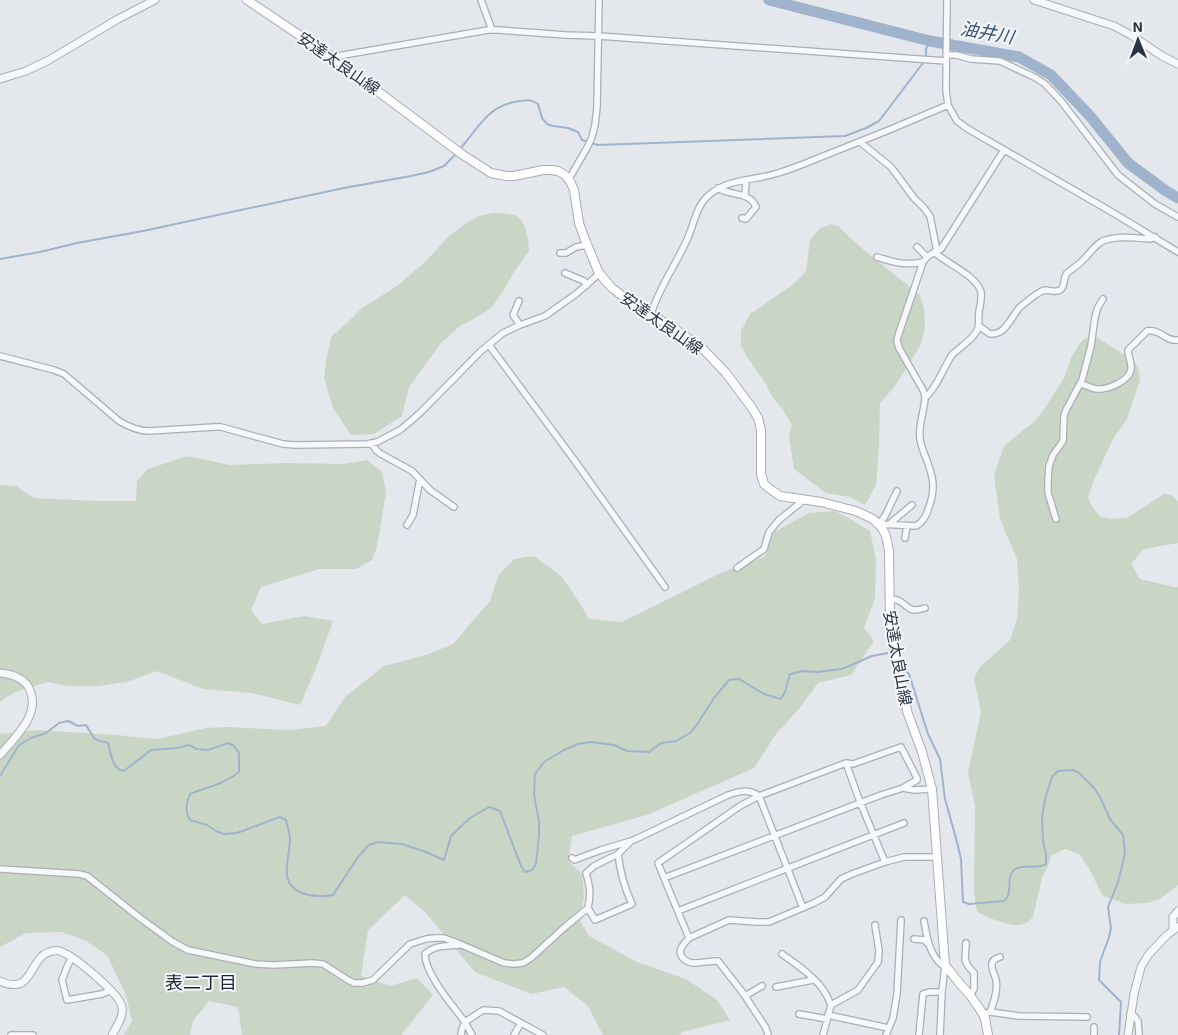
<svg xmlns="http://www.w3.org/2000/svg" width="1178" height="1035" viewBox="0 0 1178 1035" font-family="'Exo 2','Noto Sans JP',sans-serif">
  <rect width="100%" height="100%" fill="#e4e7ec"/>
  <!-- green -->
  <path fill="#c9d6c5" d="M493,213C500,214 512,212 518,217C527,224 528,240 529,251L514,272L504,290L491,308L472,320L461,325L442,342L409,387L402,416L374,434L351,435L333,408L324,378L326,362L331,337L347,323L362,308L397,286L425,262L449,236L465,224L479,216Z
    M831,224L838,226L859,246L920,295L924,309L925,329L920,346L895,386L880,403L879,447L876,485L865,505L850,497L826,493L794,469L789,437L792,425L783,410L771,395L766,384L747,357L741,346V331L750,314L791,286L801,277L806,271L810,240L819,229Z
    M1093,335L1134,361L1138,368L1140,380L1127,419L1113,439L1094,480L1088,497L1093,508L1101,517L1112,519L1127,518L1164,494L1172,495L1178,502V543L1144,549L1131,564L1140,579L1174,587H1178V885L1160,899L1148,903L1125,904L1102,895L1089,868L1079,854L1065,849L1051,856L1048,866L1042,878L1033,917C1029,921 1025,925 1019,925C1008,926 987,917 977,912L974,893L975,806L968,772L981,712L974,678L980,667L1010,640L1017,619L1019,591L1017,559L1000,519L994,475L1004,446L1035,421L1045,408L1064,378L1071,358L1080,343L1084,339Z
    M187,456L230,465L285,463L343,464L367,460L382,472L386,492L377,547L372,560L356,569H319L261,587L251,610L262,624L304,616L333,621L316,668L300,705L252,693L203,689L157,671L127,682L98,686H68L48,682L15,692L0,702V485L16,486L34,498L97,501H136L137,481L148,469Z
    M835,511L852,520L870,531L876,559L875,598L864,628L874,641L851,675L818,683L799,709L776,734L754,768L647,815L572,836L568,861L582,874L584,897L580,921L589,936L637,962L686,979L717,1000L730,1020L682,1032L679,1035H603L588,1006L564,987L531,994L475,972L426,913L405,895L368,930L361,976L390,986L417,978L433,995L401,1035H242L238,1007L209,1001L193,1021L190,1035H124L132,1021L126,995L107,955L86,941L62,932L26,933L0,947V734L37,730L116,735L157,739L206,728L227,727L289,730L326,726L345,697L384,666L426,655L453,644L490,601L498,576L514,559L534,556L562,577L581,605L589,619L622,622L723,572L764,557L774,532L809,513Z"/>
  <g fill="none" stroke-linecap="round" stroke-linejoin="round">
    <!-- stream -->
    <path stroke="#9fb4cc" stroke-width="2" d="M460,149C479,127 488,105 520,101C529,100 530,99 538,104L542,118L547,124L553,126L568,128L578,132L582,140L598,145L845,136L866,128L879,121L926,59V49L930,41
      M0,259L40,252L77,243L143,231L344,188L411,176L429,172L444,166L457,153
      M902,667L909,674L928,734L940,759L945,799L957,842L961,859L963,902L969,904L1004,901C1014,893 1005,878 1014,870C1023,863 1037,870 1046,864V854L1043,841L1042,818L1045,799L1052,777L1058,771L1073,770L1079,773L1095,789L1101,799L1110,819L1123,835L1125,854L1118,882L1108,907L1111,928L1109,937L1100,962L1099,980L1121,1002L1119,1035
      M0,776L19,745L31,738L46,733L59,723L68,721L78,726L86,725L94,738L97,740L108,743C111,753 112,770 124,771L151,750L177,748L189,745L197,749L208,750L228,743L234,746L239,753V772C225,784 207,787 190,794C186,802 185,813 190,820L207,825L216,831L224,834L237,833L280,817L286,820C287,826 290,833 290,839C290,858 277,884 302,893C313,897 322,897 333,895L358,857L369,845L378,842L402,844L426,852L444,860L451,836L470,818L489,807L500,811L521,866L525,872L532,870L536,864L539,835V822L534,795L535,774L544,762L564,750L578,744L591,742L614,745L627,751L649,752L661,743L676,741L690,733L696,726L714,698L729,680L739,679L764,694L781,699L785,692L790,674L803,671L817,672L842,669L872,656L888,653"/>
    <!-- river -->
    <path stroke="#9fb4cc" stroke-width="11" d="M769,0L930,41L1019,57L1051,75L1090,116L1128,163L1166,191L1178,198"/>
    <!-- minor casing -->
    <g stroke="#a9aeb7" stroke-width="8">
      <path id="minor" d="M481,0L492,30
        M947,0L946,90L948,105L957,121L968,129L1110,211L1178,252
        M946,55H956L971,59L1000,61L1036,78L1045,84L1061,101L1118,175L1155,204L1178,217
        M332,57L488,30H498L566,35L599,36L946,61
        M860,142L891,167L914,198L924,208L930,216L937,251
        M569,179L588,146L592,137L595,125L597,107L599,0
        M718,188C729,196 750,191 756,207L746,219L742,218
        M745,196L746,180
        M917,247L927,257
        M560,253H566L576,247L587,245
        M877,257C894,262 905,266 923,262
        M565,273L584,281L587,285
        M519,301L513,315L520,325
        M651,314C659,288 675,266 686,242C694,226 695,207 709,195C729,178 754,181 778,173C796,168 813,160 831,153C870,138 909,122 948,105
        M979,326L990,334C1006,335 1011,317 1020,307C1025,303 1039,291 1045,290C1050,290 1056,293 1060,290C1065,288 1063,278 1067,273C1072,269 1078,265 1082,261C1089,255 1093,247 1101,242C1113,235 1137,238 1150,239L1155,237
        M489,345L575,461L665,587
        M0,356L54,370L64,374L119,421C129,427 138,431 149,431L214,427H221L283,444L295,445L367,444L377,442L400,430L412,420L422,411L481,351L503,333L520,325L545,316L576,294L600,273
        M1081,384C1086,385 1091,388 1096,389C1107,390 1130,381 1131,369C1132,363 1128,356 1128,350L1147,331C1161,329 1166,342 1178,340
        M925,398C934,390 939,379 944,369C947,364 949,359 952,355C960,347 971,341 977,331C980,325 978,318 979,312C980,306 982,299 981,292C977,276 946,263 934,252
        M371,443L377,451L381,454L412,471L430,490L454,507
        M1056,519L1048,493V480L1049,466L1053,455L1063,441L1064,416L1066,410L1082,380L1091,346L1095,317L1098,307L1103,299
        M879,524L916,526C923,522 927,515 929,507C936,488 933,476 926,458C923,451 921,445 920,439C918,424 925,410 925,396L923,390L899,348L897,341L898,336L923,262L928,256L941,249L1004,150
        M879,524L885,516L897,491
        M407,525L413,515L420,479
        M888,525L912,505
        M905,538L907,526
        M737,568L764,549L769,532L779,520L805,499
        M889,600C891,600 895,599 897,600C910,605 906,614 925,608
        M932,789L914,790L903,788L881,795L664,878L689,938L729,920L757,922H769L814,903L825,897L841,879L852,874L885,862L904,857H937
        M618,854L594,866L586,873C590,887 591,894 588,908L595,920L632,904C625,889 620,871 618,854L631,841L636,839L728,795C739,791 749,789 759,796L803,908
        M572,858L575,860L577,859L601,850L631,841
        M885,862L860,802L846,763L853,764L901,747L917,778V780L903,788
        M0,869L79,874L87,876L140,918L173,942L188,950L256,964L274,965L312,963L323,964L348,980L354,983H362L373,980L410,944L426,939L435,938H444L455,942L504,963L514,964L523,963L531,958L566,926L588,908
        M664,878L658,863L740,806L759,796L846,763
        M678,911L904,823
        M924,921C927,937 929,954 942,965H945L942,992L940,1035
        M689,938C685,943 678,948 681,955C687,969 707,960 718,961L743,993L766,1028L768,1035
        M914,939L925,940L927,943
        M966,943L965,960L968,966L974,973V989L970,995
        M459,945C447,946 434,945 425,954C425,974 453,1006 465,1022L462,1029L461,1035
        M782,954C797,965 814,976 824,991C827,995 829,1001 831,1005
        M72,957L67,967L62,980L67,1000L102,994L111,990
        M776,987L813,980
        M745,996L762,986
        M990,1012C994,1002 998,991 996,980C995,975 991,969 992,964C992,959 997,958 1000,957
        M799,1014L827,1019
        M1130,1014L1134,1016L1138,1021L1139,1035
        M828,1015L888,1028
        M983,1015L990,1012L1019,1016L1087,1017
        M1094,1027V1035
        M11,1035H33
        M472,1035L465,1022L483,1010L499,1011L543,1035
        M514,1035L521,1023
        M823,1035L831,1005L858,990L878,962L879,951L875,925
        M886,1035L893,1018L897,994L901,920
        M919,1035L923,994L929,992H942"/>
    </g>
    <!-- tertiary casing -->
    <g stroke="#a9aeb7" stroke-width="9">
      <path id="tertiary" d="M1034,0L1114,26L1131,35L1162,56L1178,64
        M0,79L26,71L49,60L118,19L155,0
        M0,673C12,674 23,677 29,688C42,714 15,737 0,755
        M1173,930V917L1178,911
        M0,981C36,997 27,955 53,951C57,950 61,951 64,953C76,958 121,995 122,1007C124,1017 116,1027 112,1035
        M1128,1035L1134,994L1141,967L1149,954L1167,935L1178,927"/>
    </g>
    <!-- secondary casing -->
    <g stroke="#a9aeb7" stroke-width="10">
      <path id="secondary" d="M247,0L332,57L463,155L491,173L507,176H514L543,170H551L558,171L565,175L570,181L574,190L579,223L584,237L598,271L604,279L611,287L626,299L678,331L703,349L726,373L752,408L758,418L761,430V474L764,484L770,489L780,496L821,502L856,511L873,519L882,528L886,536L889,551L890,622L894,651L902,684L907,711L922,752L932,789L945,965L960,984L970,995L981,1011L985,1018L988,1035"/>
    </g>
    <!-- minor -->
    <use href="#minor" stroke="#f7f8fa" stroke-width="5.5"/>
    <!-- tertiary -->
    <use href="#tertiary" stroke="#f7f8fa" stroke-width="7"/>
    <!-- secondary -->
    <use href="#secondary" stroke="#fff" stroke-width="8"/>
  </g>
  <g text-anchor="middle" stroke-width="4" stroke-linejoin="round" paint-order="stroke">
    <!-- street labels -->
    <g font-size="16" fill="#2b3445" stroke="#f4f6f9">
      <text transform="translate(339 63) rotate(35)" y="6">安達太良山線</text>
      <text transform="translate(662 323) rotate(35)" y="6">安達太良山線</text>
      <text transform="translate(898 658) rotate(80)" y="6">安達太良山線</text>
    </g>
    <!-- water labels -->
    <g font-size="18" font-style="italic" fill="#34527a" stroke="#f4f6f9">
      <text transform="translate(987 33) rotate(10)" y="6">油井川</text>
    </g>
    <!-- neighbourhood labels -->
    <g font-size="18" fill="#1d2536" stroke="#f4f6f9">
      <text x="201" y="989">表二丁目</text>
    </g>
  </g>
  <!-- north arrow -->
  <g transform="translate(1138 40) rotate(359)" stroke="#f4f6f9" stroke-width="4" paint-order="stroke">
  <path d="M0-4L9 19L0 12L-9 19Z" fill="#2b3445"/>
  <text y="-8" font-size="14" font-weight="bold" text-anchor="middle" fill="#2b3445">N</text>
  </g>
</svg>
